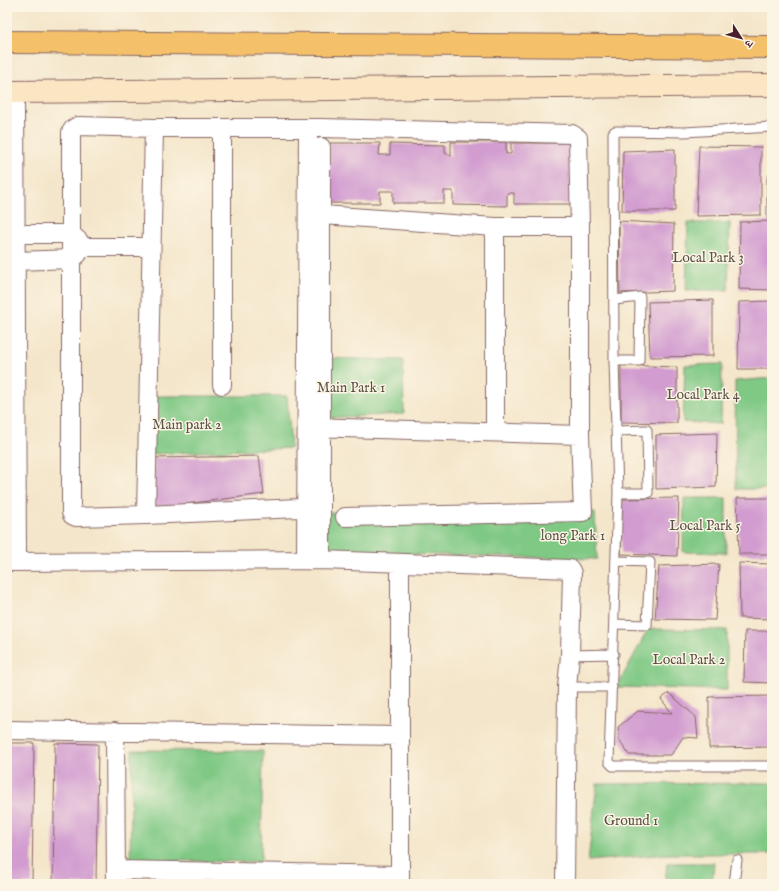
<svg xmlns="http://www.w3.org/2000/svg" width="779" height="891" viewBox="0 0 779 891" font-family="'IM FELL English','Noto Serif Devanagari',serif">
  <rect width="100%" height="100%" fill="#fcf5e5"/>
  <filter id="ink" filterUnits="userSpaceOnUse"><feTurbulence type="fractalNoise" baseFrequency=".025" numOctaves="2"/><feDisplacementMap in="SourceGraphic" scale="8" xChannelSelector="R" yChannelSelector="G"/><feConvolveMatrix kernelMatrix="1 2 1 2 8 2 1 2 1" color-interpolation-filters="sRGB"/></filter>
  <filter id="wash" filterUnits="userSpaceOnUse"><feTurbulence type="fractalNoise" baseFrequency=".012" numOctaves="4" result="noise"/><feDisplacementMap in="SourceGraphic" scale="16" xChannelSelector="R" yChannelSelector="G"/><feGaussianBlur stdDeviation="0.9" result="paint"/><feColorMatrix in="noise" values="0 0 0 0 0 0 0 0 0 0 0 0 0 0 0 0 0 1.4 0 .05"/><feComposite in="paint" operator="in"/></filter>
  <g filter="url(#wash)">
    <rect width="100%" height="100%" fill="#f4e6ca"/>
    <!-- green -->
    <path fill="#80c985" stroke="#657458" d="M688,223H730L728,290H686Z
      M320,358L403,360L404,414L323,418Z
      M722,364L721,424L683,422L685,365Z
      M772,378V489H736L735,381Z
      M154,396H287L291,448L152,454Z
      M684,498H726V553L683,552Z
      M595,512L597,559L324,552V513Z
      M648,629L727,630V690L617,687Z
      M132,750L263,751L261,862L130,860Z
      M772,783V854H667L588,861L597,784Z
      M667,863H714L712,884H665Z"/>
    <g id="blocks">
      <!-- building -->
      <path fill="#d29cd0" d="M451,142H506V154H511V143H571V204H514V193H507V206L453,205V191H444V203H393V191H380V203H329L330,143H380L379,155H390V144L445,145V153L451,156Z
        M699,146L761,147V215L696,216Z
        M675,149V211H622L623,151Z
        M619,221L674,224L673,291L620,293Z
        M772,221V290L739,289L740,222Z
        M713,300V356L650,357L648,302Z
        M772,301V369H738L739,302Z
        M621,365L677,367V423L621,422Z
        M717,433L716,487L656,489V435Z
        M259,456L264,494L154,508V458Z
        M679,498L677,556L621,554L622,499Z
        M737,498H772V554H739Z
        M739,563L772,564V619L740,618Z
        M719,564L715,620L655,619L659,566Z
        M745,631H772V683L744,682Z
        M669,693L696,717L698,738L683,737L671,755H629L619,739L618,727L638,711L672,713L661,699Z
        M771,696L772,747L709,748V697Z
        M7,743H34L32,884H7Z
        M55,743L98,744L96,884H53Z"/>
    </g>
  </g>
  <g filter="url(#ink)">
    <use href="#blocks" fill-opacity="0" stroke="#866563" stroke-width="1"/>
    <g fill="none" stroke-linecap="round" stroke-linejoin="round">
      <!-- lane casing -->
      <g stroke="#866563" stroke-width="11">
        <path id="lane" d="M772,127L684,132L615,131L613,133L614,361L618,493L609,762L613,766H772
          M772,179V216
          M614,361H639L640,297L614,300
          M617,431L647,430L648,493H618
          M614,624L647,625L650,562L617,561
          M570,655L614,654
          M567,687H612
          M734,884L737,860"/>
      </g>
      <!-- street casing -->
      <g stroke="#866563" stroke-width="20">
        <path id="street" d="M15,92L17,562
          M308,214L495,227H580V435L583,512L345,517
          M495,227V432
          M16,234H71L79,241C81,249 80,255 71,259L16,261
          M81,247H151
          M222,385V128
          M309,427L580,435
          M321,507L146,515L154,128H321L572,134L578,138L580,227
          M146,515L76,517L72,515L71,512V132L73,129L78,126L154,128
          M306,560L308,128
          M321,560V147
          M7,562L321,560L570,569L572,573L570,655L567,687L565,884
          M7,730L400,736
          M115,731L116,884
          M116,870L400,875
          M400,884V563"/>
      </g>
      <!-- secondary casing -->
      <g stroke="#866563" stroke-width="24">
        <path id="secondary" d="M7,92L772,85"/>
      </g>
      <!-- primary casing -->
      <g stroke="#866563" stroke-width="24">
        <path id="primary" d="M7,42L772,47"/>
      </g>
      <!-- lane -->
      <use href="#lane" stroke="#fff" stroke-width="9"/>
      <!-- street -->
      <use href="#street" stroke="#fff" stroke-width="18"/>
      <!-- secondary -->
      <use href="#secondary" stroke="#fbe6c4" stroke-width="22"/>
      <!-- primary -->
      <use href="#primary" stroke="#f4c16b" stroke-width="22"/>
    </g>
  </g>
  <g text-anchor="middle" stroke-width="3" stroke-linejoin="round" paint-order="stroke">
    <!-- park labels -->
    <g font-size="14" fill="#5a5246" stroke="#fcf5e5">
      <text x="708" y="262">Local Park 3</text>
      <text x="351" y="392">Main Park 1</text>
      <text x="703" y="399">Local Park 4</text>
      <text x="187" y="429">Main park 2</text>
      <text x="705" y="530">Local Park 5</text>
      <text x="573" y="540">long Park 1</text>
      <text x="689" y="664">Local Park 2</text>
      <text x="631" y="825">Ground 1</text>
    </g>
  </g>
  <!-- margin -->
  <rect width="779" height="891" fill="none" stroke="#fcf5e5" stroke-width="24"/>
  <!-- north arrow -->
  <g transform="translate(741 38) rotate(126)" stroke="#fcf5e5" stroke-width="3" paint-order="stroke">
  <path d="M0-3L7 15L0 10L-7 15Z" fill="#4a1f2b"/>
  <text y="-6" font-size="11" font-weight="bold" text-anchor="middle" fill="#4a1f2b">उ</text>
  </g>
</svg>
